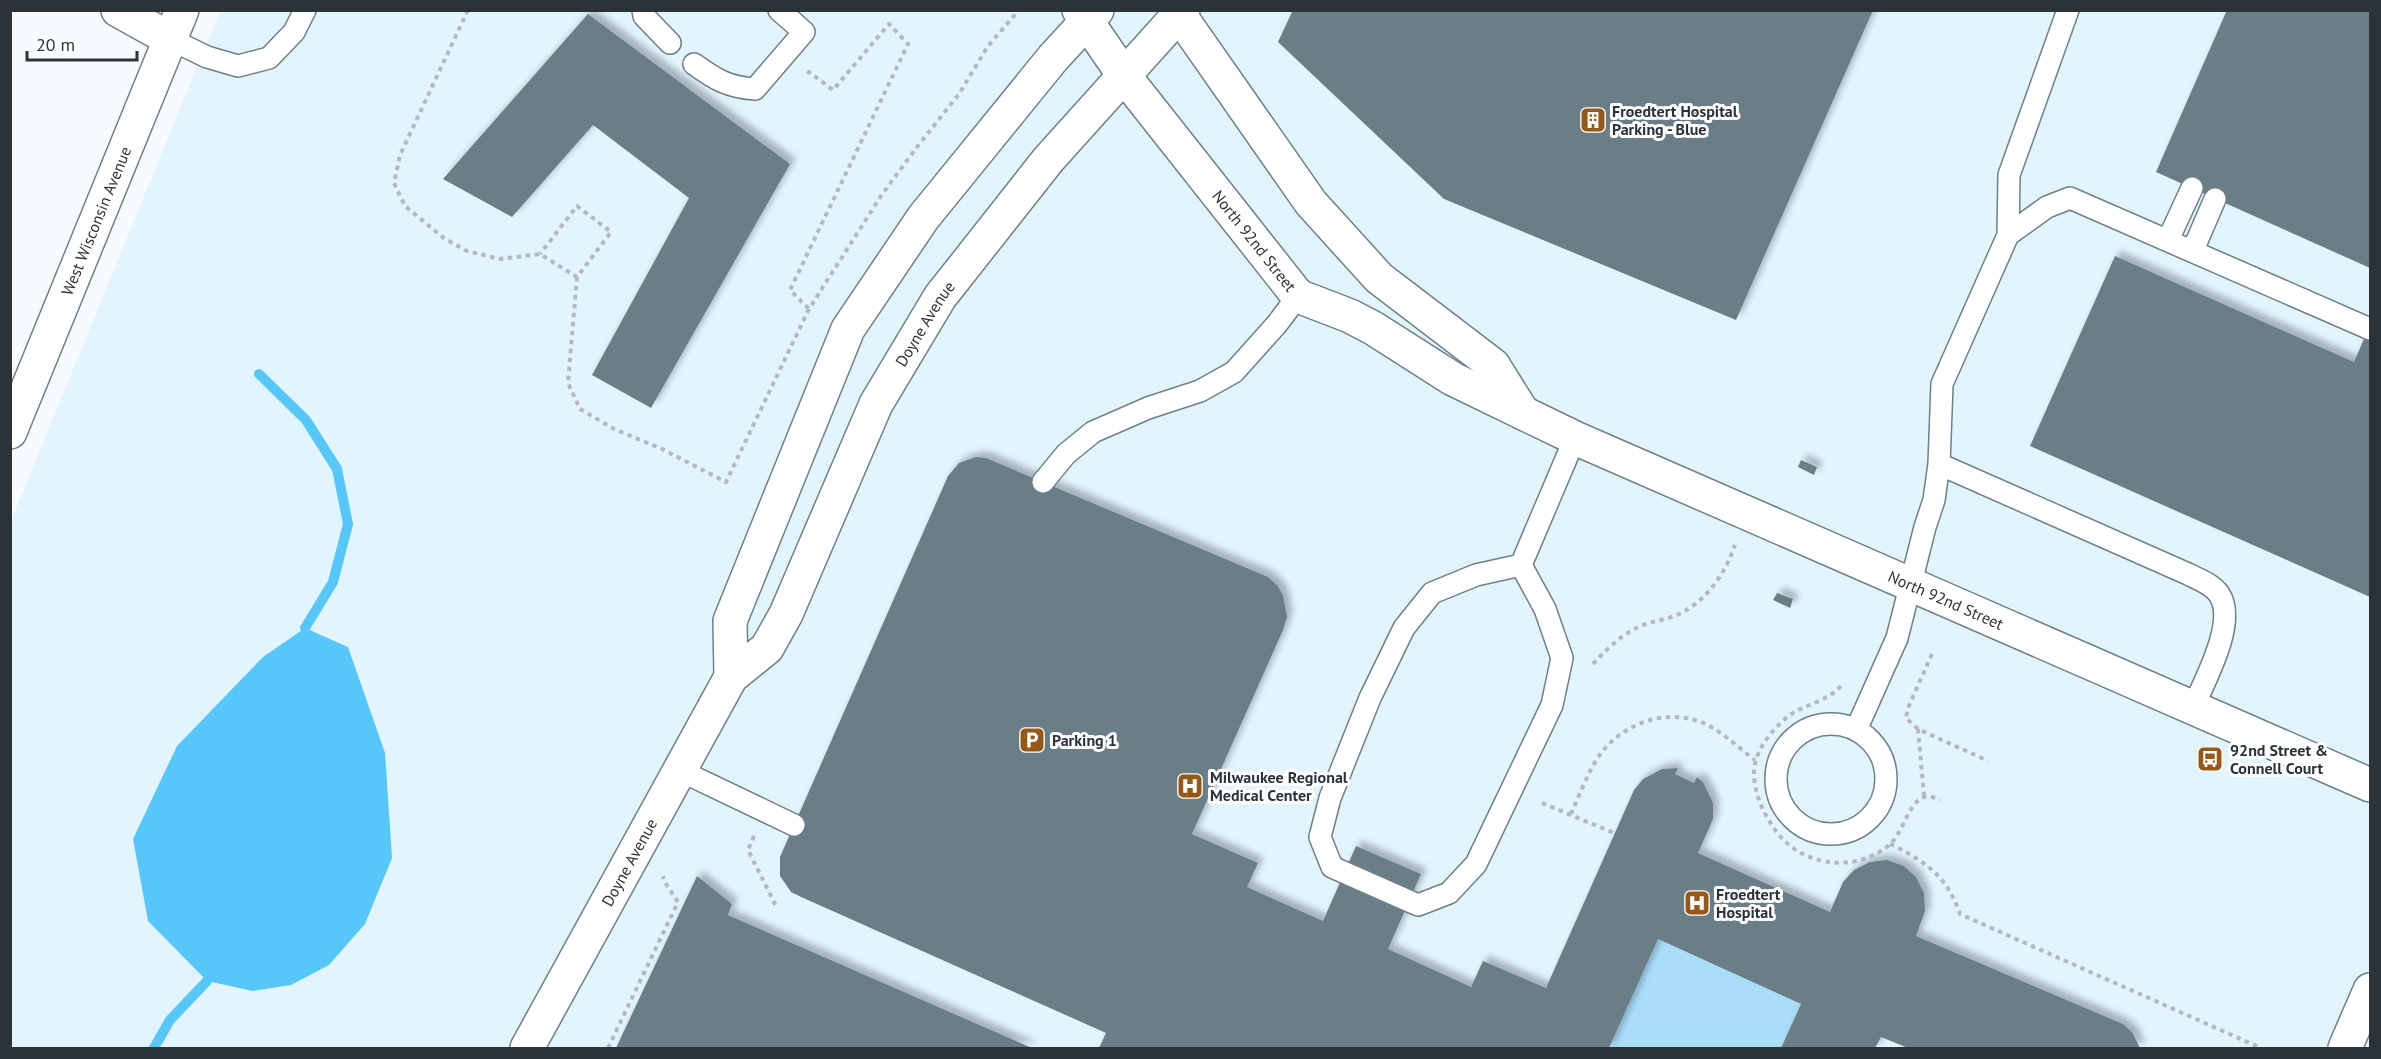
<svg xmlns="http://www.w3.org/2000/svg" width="2381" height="1059" viewBox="0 0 2381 1059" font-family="'PT Sans',sans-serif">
  <defs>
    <filter id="shadow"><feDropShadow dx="5.5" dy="-5.5" stdDeviation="3" flood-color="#0004"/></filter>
  </defs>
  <rect width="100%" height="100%" fill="#f7fbfe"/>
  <!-- built -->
  <path fill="#e2f4fe" d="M220,11H2370V1048H11L10,523Z"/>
  <!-- green -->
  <path fill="#a9ddf8" d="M1658,939L1801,1004L1781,1048H1609Z"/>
  <!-- water -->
  <path fill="#57c6f8" d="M305,628L348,647L385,753L392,858L365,924L329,965L291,985L253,991L207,981L148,921L133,839L177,746L263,657Z"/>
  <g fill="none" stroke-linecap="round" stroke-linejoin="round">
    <!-- stream -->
    <path stroke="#57c6f8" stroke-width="10" d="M259,374L306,420L337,469L348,524L333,582L305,628
      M154,1048L170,1020L207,981"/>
  </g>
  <!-- building -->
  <path fill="#6a7e88" filter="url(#shadow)" d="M1293,10H1873L1736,320L1444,199L1278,42Z
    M2227,10H2370V268L2156,172Z
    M588,14L790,164L651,408L592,375L689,198L593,125L512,217L443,179Z
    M2115,256L2354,362L2370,325V597L2030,446Z
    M976,457L986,458L1268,577L1277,585L1283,595L1287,617L1283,630L1192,834L1258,863L1247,887L1323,921L1356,846L1421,874L1388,949L1471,987L1483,961L1546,988L1634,790L1643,779L1662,769L1678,768L1675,774L1694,783L1697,777L1703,782L1713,803V819L1698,853L1830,912L1843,882L1854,870L1870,862L1887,860L1904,866L1916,877L1924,893L1925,911L1916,936L2123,1024L2132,1032L2140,1048H1908L1881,1037L1875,1048H1781L1801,1004L1658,939L1609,1048H1099L1106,1033L799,896L791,892L780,876V857L948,476L959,463Z
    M1801,460L1817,467L1814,475L1798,467Z
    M1777,593L1793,599L1790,608L1773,600Z
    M697,876L732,904L728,915L1032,1048H616Z"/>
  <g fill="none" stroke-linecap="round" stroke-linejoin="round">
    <!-- service casing -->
    <g stroke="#6c818b" stroke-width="24">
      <path id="service" d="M643,10L644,16L670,43
        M170,39L207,57L238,66L269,58L294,32L305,10
        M694,64C716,80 728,87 755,89L804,32L779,10
        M2008,235L2009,175L2068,10
        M2168,240L2192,188
        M2193,250L2215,199
        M1939,464L2188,574C2198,579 2212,584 2219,594C2238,622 2204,681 2193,708
        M1043,482L1066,454L1093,432L1148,408L1200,391L1234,372L1277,324L1298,296
        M1521,565L1545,609L1562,658L1552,705L1476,864L1449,893L1418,905L1332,867L1320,837L1330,798L1370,698L1404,628L1432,593L1476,575Z
        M1521,565L1575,438
        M1776 779a55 55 0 1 1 110 0a55 55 0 1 1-110 0Z
        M1856,730L1897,638L1925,527L1934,500L1939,464L1942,384L2008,235L2047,207L2070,198L2370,329
        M679,770L794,825"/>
    </g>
    <!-- minor casing -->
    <g stroke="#6c818b" stroke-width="36">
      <g id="minor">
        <path d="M118,10L170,39"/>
        <path d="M731,677L730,621L848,329L923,218L1053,58L1097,10"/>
        <path id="s1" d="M527,1048L731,677L767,648L786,614L876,404L940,297L1048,160L1183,10"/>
        <path d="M2345,1048L2370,990"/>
      </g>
    </g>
    <!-- tertiary casing -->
    <g stroke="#6c818b" stroke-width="36">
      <g id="tertiary">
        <path id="s2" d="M1079,10L1125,77L1298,296L1350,316L1373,328L1453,379L1575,438L2370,785"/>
        <path d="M1176,10L1311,203L1379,278L1493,365L1523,413"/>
      </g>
    </g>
    <!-- secondary casing -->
    <g stroke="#6c818b" stroke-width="36">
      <g id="secondary">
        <path id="s3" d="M10,432L182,10"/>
      </g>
    </g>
    <!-- path -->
    <path stroke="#b3b9bc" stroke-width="4" stroke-dasharray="4.5 4.5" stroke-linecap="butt" d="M468,10L400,155L394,183L405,206L445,239L467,251L500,259L540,254L577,277L611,232L577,206L540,254
      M808,74L809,72L833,90L889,24L908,44L790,290L809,309
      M577,277L568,383L580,409L614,429L662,449L726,482L809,309L881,196L917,147L959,94L988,46L1019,10
      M1932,654L1908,708L1906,718L1918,729L1988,761
      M1593,664C1607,649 1622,634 1641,626C1652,621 1665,620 1677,615C1706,602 1725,574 1735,545
      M1841,686C1828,701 1809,703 1793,713C1776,724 1754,750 1754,772C1754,794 1763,813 1776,831C1801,866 1855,874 1889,845C1902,834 1907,809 1919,800C1926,794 1933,797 1940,800
      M1918,729L1924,796
      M1542,803L1614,833
      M1571,814C1578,798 1585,780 1594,764C1614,728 1658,708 1698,721C1719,728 1737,747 1755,760
      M754,836L748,850L776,906
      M1890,844C1925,861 1947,876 1960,914L2261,1048
      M608,1048L678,902L664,881L663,876"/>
    <!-- service -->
    <use href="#service" stroke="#fff" stroke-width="21"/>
    <!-- minor -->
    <use href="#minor" stroke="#fff" stroke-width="33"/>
    <!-- tertiary -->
    <use href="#tertiary" stroke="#fff" stroke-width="33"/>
    <!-- secondary -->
    <use href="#secondary" stroke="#fff" stroke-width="33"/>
  </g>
  <!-- icons -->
  <defs>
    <g id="building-square" transform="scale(1.35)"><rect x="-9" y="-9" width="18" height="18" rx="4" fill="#945819" stroke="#fff"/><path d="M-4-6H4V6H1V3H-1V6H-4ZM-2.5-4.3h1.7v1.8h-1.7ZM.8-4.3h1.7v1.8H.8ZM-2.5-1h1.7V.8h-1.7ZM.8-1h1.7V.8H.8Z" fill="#fff"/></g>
    <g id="parking-square" transform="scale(1.35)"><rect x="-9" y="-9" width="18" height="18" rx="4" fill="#945819" stroke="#fff"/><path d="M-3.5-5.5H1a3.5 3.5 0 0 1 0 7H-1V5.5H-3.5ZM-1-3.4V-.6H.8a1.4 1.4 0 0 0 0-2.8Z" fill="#fff"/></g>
    <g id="bus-square" transform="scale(1.35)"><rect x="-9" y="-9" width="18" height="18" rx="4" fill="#945819" stroke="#fff"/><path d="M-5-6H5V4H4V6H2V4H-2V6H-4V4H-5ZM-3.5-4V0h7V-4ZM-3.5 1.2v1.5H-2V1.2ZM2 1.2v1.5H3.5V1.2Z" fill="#fff"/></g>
    <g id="hospital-square" transform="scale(1.35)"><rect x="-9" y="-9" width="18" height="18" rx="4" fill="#945819" stroke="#fff"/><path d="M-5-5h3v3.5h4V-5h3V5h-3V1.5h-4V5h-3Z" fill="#fff"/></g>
  </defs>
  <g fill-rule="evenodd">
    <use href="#building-square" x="1593" y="120"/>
    <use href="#parking-square" x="1032" y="740"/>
    <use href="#bus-square" x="2210" y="759"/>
    <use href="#hospital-square" x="1190" y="786"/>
    <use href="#hospital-square" x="1697" y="903"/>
  </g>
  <g text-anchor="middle" stroke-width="6" stroke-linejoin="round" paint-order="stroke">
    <!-- poi labels -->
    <g font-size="16" font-weight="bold" fill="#2b3338" stroke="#fff" text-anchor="start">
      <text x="1612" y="117">Froedtert Hospital<tspan x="1612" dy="18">Parking - Blue</tspan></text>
      <text x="1052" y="746">Parking 1</text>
      <text x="2230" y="756">92nd Street &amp;<tspan x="2230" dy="18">Connell Court</tspan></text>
      <text x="1210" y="783">Milwaukee Regional<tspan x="1210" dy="18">Medical Center</tspan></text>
      <text x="1716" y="900">Froedtert<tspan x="1716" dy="18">Hospital</tspan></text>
    </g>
    <!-- street labels -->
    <g font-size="16" fill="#2b3338" stroke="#fff">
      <text dy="6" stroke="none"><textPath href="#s3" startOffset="228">West Wisconsin Avenue</textPath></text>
      <text dy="6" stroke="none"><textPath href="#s2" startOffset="290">North 92nd Street</textPath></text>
      <text dy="6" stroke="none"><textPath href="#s1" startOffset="831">Doyne Avenue</textPath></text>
      <text dy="6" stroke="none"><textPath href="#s2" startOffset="1077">North 92nd Street</textPath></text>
      <text dy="6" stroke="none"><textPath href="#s1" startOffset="212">Doyne Avenue</textPath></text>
    </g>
  </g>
  <!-- border -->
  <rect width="2381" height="1059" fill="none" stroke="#2b3338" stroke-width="24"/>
  <!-- scale -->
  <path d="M27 51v9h110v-9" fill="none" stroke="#2b3338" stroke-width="3"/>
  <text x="36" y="51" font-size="18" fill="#2b3338" stroke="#ffffff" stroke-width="4.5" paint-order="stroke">20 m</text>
</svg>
